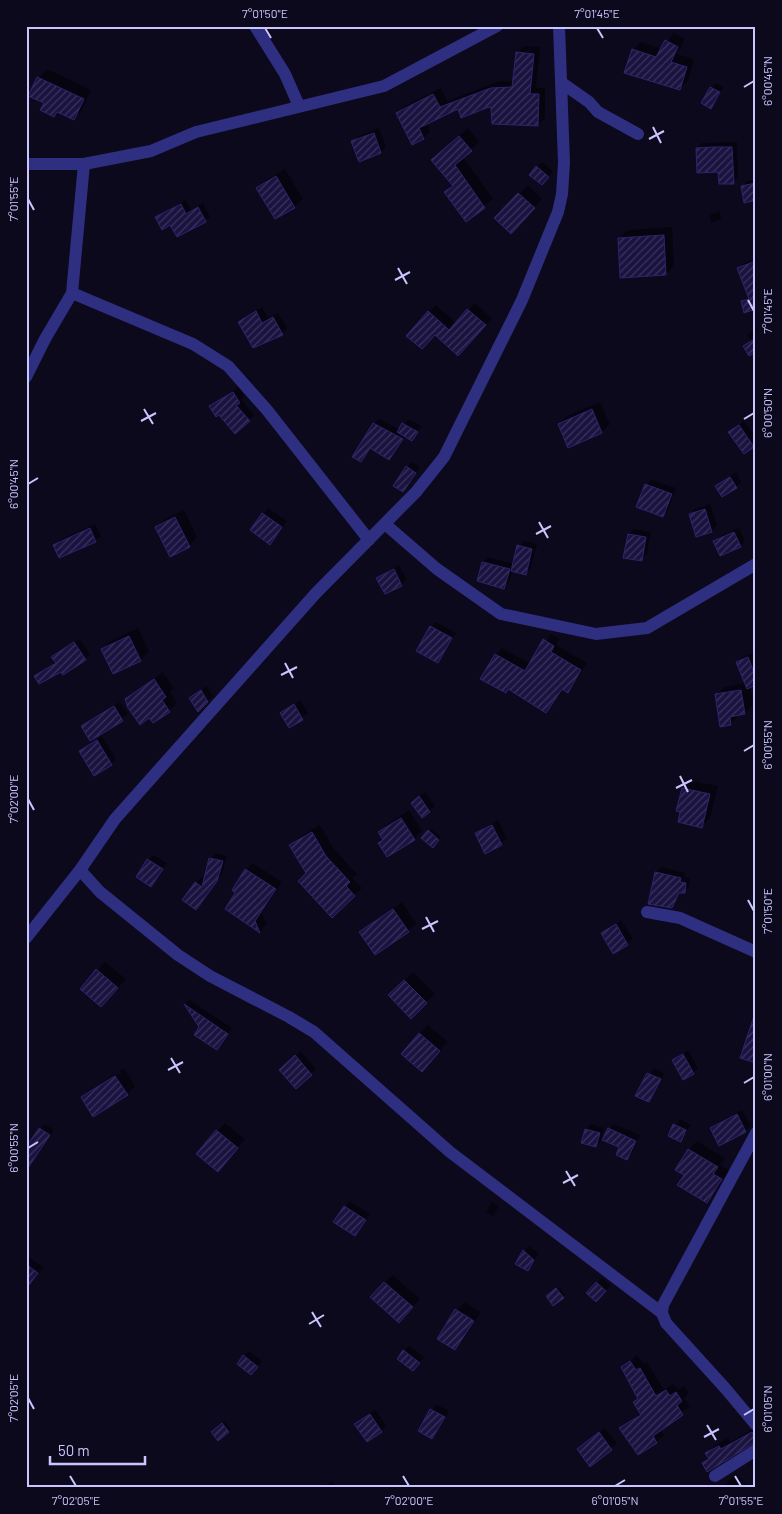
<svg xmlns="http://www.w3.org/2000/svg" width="782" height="1514" viewBox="0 0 782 1514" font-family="Barlow,sans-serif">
  <defs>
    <pattern id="building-hatch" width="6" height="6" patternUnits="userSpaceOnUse" patternTransform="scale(1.25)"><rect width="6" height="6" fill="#1a1340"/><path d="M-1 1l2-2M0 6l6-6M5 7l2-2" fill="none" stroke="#3a345d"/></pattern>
  </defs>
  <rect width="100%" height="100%" fill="#0c091d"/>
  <!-- shadow -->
  <path fill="#0007" fill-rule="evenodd" d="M674,33L685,39L677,54L694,59L688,81L680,88L633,50L640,42L662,49Z
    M524,46L540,47L536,88H545V118L538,125L489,105L458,107L427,123L430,131L424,138L413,143L398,113L405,106L441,88L447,101L499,81H514L517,53Z
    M47,69L91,90L82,110L74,118L59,111L54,116L45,103L38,78Z
    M716,83L724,87L711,107V88Z
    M379,128L386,147L381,152L359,160L352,142L358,136Z
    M468,128L479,142L463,157L493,199L466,220L446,192L453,185L432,160Z
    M737,142L738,177L733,183L697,148L702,143Z
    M542,162L553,171L547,179L537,167Z
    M285,169L303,199L294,207L276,218L258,188L266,180Z
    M756,180V201L753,202L742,187L747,181Z
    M528,185L542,199L520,224L496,218Z
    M186,200L191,210L203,203L210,217L177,236L171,224L157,217Z
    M720,211L721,219L711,223L710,215Z
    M672,227L674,266L666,274L619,238L628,230Z
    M756,259V308L742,301L749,296L739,269L744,263Z
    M475,303L492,318L465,347L429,312L436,305L456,323Z
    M262,307L268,318L278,313L287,328L282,334L239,322Z
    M756,328V351L745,346L751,341L747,335Z
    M239,387L244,396L241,399L254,415L249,420L219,414L211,407Z
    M600,402L610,424L602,432L559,424L567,416Z
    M380,419L400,430L408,419L422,426L412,439L406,436L389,458L371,447L360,461L374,424Z
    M744,421L756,437V444L744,453L730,433Z
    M412,462L420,467L403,491L407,467Z
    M736,472L741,482L736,487L716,486Z
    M651,480L676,488L668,510L663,515L646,485Z
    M710,504L717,525L712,531L697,536L690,514L695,509Z
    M268,508L287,521L270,543L251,530Z
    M184,510L197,537L189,546L157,527L165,519Z
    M95,524L101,536L95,541L55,545L60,540Z
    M739,528L745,541L740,546L715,542L720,536Z
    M634,529L651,532L647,554L641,560L629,534Z
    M524,541L537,544L531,568L525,573L513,570L509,582L504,588L478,581L483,562L489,557L514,564L519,546Z
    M399,565L407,579L401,585L378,578Z
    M436,622L456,633L438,661L431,627Z
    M138,628L149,651L141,660L114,673L102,649L111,641Z
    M551,634L560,639L556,645L587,663L574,685L568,691L563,688L546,712L509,688L506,692L496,654L502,648L530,664Z
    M80,639L90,655L85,659L61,670L36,676L56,662L53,657L57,652Z
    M753,653L756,660V684L750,686L753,705L745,713L739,714L731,724L716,695L725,687L746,683L738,662L743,657Z
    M163,672L174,688L170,692L177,703L169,711L126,699Z
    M206,686L213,696L198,710L191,698Z
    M300,700L308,713L290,726L282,713Z
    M120,702L128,714L90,740L82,726Z
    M102,736L116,759L111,764L80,751Z
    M691,781L718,786L710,818L702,826L683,789Z
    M425,792L435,806L423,816L417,798Z
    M409,810L422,831L414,839L379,843L384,839L379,832L388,824Z
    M498,820L507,839L485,852L476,834Z
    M320,825L334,849L357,874L352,878L362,888L354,895L307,873L291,845L298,838Z
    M431,829L441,837L432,846L423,838Z
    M216,853L227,856L222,874L196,909L184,900L201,877L205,880L211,858Z
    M153,855L167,863L151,886L148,860Z
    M253,863L282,882L262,913L267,924L260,931L226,909L237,892L246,870Z
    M661,867L685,873L684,877L690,878L689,887L681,892L672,907L656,872Z
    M402,902L416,923L408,931L361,932Z
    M621,920L633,939L614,953L602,934Z
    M105,962L126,979L101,1006L97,970Z
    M413,972L435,994L411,1017L390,995Z
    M189,1000L232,1028L217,1049L185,1004Z
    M428,1025L448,1042L430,1062L403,1054Z
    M688,1050L698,1068L693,1073L673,1060Z
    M301,1051L316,1069L296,1087L286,1065Z
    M124,1068L135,1086L127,1094L82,1097L91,1089ZM120,1071L121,1073L90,1093V1090Z
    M654,1068L665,1074L648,1101L637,1095Z
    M742,1110L751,1126L745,1131L711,1128L717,1123Z
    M680,1119L691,1125L680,1140L669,1135Z
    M225,1123L245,1139L226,1162L217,1131Z
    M45,1124L54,1130L30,1164L40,1129Z
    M591,1124L604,1128L601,1141L596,1146L586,1129Z
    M614,1124L640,1135L632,1153L627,1159L609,1129Z
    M697,1141L725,1158L720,1165L729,1170L715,1193L707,1202L685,1175L689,1149Z
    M350,1201L370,1214L355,1235L335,1222Z
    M492,1202L499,1206L493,1216L486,1212Z
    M529,1246L539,1254L528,1269L524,1251Z
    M26,1255L43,1267L26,1289Z
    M393,1275L420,1299L407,1313L384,1283Z
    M602,1278L611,1285L602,1295L597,1283Z
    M559,1287L565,1295L563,1297L550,1294Z
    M465,1302L481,1312L463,1340L455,1349L456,1310Z
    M409,1346L424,1357L418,1365L404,1351Z
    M249,1351L262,1361L256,1369L244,1356Z
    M637,1355L644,1364L647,1362L664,1390L673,1384L678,1390L684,1386L689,1393L684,1398L690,1406L660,1429L664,1435L657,1442L638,1454L621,1429L642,1413L639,1398L623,1367Z
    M436,1404L449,1411L432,1437L420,1430Z
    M375,1409L386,1426L381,1431L356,1424Z
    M225,1422L231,1429L228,1431L214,1430Z
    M756,1427V1441L703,1463L709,1457L707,1454L715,1445L728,1438L730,1442Z
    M605,1428L617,1443L590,1465L578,1449Z
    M735,1474L752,1488H723Z
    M332,1481L337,1488H322Z"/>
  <!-- building -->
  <path fill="url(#building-hatch)" stroke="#2f236e" d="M665,40L678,47L671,62L687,67L680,90L624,73L632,49L656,57Z
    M516,52L534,54L530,94H539L538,126L492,124L491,108L489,107L461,118L458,109L419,128L424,139L412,145L396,113L433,94L440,107L491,88L512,87Z
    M37,77L84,99L74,120L57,112L54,117L40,110L44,103L28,96Z
    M710,87L720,92L711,109L701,103Z
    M374,133L381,153L359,162L351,141Z
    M459,136L472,151L455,165L485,208L466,222L444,192L453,186L431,160Z
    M713,147H732L734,184H719L718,172L697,173L696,148Z
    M536,166L549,177L542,185L529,175Z
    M276,176L295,208L275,219L256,188Z
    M756,183V200L744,203L741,186Z
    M518,193L535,208L511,234L494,218Z
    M181,204L186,214L198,207L206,222L177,237L170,225L162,230L155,217Z
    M664,235L666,275L620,278L618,238Z
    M756,261V315H755L753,310L744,313L741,301L749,299L737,268Z
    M467,309L486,325L458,356L435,335L422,349L406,336L428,311L449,330Z
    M256,311L262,323L273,317L283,335L253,348L238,322Z
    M756,338V352L749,356L743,346Z
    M233,392L240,403L236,405L250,421L235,434L219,415L216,417L209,406Z
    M592,409L602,433L568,448L558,424Z
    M373,423L403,439L389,460L370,448L361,462L352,457Z
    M402,423L418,432L412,441L397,432Z
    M739,425L754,447L744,454L728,432Z
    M406,466L416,473L403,492L393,486Z
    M730,477L737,488L722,497L715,486Z
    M645,484L672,494L663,517L636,507Z
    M705,509L712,532L696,537L689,514Z
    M262,513L282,527L270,545L250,530Z
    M175,517L190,547L170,557L155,527Z
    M90,528L96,542L59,558L53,545Z
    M734,532L741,547L720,556L713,541Z
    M628,534L646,537L642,561L623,558Z
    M517,545L532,549L526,575L511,571Z
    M482,562L510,569L504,589L477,581Z
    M394,569L402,586L385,594L376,578Z
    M430,626L452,638L438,663L416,651Z
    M129,636L141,661L113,674L101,649Z
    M543,639L554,646L551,652L581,670L568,693L562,689L546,713L508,689L506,693L480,679L495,654L525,671Z
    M74,642L86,660L63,675L61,672L39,684L34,676L56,663L51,657Z
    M748,657L756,678V685L747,689L736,662Z
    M154,679L166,697L162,700L170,712L153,723L149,718L140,725L128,708L125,699Z
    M201,690L208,702L198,712L189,698Z
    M741,690L745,714L730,717L731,725L720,727L715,694Z
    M294,704L303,720L289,728L280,713Z
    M114,706L123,721L90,741L81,726Z
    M97,740L112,765L94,776L79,751Z
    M682,788L710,794L702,828L678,822L680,812L676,811Z
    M419,796L430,812L422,818L411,803Z
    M401,818L415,840L387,857L378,843L383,840L378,832Z
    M492,825L502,845L485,854L475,833Z
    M428,830L439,840L433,848L421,838Z
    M312,832L326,856L350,882L346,886L355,896L332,918L298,881L306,873L289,845Z
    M209,858L223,861L217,881L196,910L182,900L195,882L202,887Z
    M147,859L163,869L151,887L136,877Z
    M245,869L276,889L255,921L260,933L225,909L235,893L232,890Z
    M655,872L681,878L680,882L686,883L685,893H679L672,908L648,904Z
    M393,909L409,932L375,955L359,932Z
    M616,924L628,945L613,954L601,933Z
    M96,969L118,988L101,1007L80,989Z
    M404,980L427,1003L411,1019L388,995Z
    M184,1004L228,1034L217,1050L194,1035L199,1027Z
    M754,1016H756V1063L740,1058Z
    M419,1033L440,1051L422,1072L401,1054Z
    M683,1054L694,1074L683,1080L672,1060Z
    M295,1055L312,1075L296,1089L279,1070Z
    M647,1073L661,1079L649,1102L635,1096Z
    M115,1076L128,1095L93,1117L81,1097Z
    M737,1114L746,1132L719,1146L710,1128Z
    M673,1124L686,1130L681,1142L668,1136Z
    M39,1128L50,1135L26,1171V1147Z
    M608,1128L636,1141L627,1160L616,1155L619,1147L602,1140Z
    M585,1129L600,1133L596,1147L581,1143Z
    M216,1130L238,1148L218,1172L196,1154Z
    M688,1149L718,1167L713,1174L722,1179L707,1203L677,1185L684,1175L675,1170Z
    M344,1206L366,1220L355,1236L333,1222Z
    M523,1250L534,1260L528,1271L515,1264Z
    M26,1264L38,1273L26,1289Z
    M384,1282L413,1307L399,1323L370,1297Z
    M596,1282L606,1291L596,1302L586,1293Z
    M556,1288L564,1298L553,1306L546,1296Z
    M455,1309L474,1321L455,1350L437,1339Z
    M403,1350L420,1363L413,1371L397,1359Z
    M243,1355L258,1367L251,1375L237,1364Z
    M630,1361L636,1370L640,1368L656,1396L666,1390L670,1396L676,1392L682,1401L677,1405L683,1415L653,1436L657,1443L638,1455L619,1428L641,1415L633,1402L638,1399L621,1367Z
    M430,1409L445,1417L432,1439L418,1431Z
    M370,1414L382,1432L367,1442L354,1424Z
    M222,1423L229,1432L218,1441L211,1432Z
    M599,1432L612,1450L590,1467L577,1449Z
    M752,1432L756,1442L707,1472L702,1463L709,1459L705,1453L719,1446L721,1449Z"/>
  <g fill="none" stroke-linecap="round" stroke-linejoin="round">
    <!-- minor -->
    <path stroke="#2f2f81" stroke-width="12" d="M255,26L285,74L299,106
      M562,83L589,102L598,112L638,134
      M26,164H84L151,151L196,132L384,86L497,26
      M72,293L193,344L228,366L267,410L369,540
      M26,377L45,339L72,293L84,164
      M385,524L437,569L501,614L596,634L647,628L756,564
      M80,870L100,892L178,955L210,976L289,1017L314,1032L450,1152L662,1313
      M647,912L680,918L756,952
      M26,938L80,870L115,819L316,593L416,492L444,457L522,300L558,212L562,194L564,163L559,26
      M756,1133L663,1305L662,1313L666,1323L725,1388L756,1425
      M715,1476L756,1450"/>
  </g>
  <!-- ticks -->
  <path fill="none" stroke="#c9c5ff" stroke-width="2" d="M265,28L271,38M597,28L603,38M744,87L754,81M653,127L661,143M649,139L664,131M28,199L34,210M398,268L407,284M395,280L410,272M748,300L754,311M144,409L153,424M744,419L754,413M141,421L156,413M28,484L38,478M539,522L548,538M536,534L551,526M285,663L293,678M281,675L297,667M744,751L754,745M680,776L688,792M676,788L692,780M28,799L34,810M748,900L754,911M426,917L434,932M422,929L438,921M171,1058L180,1073M168,1070L183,1062M744,1083L754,1077M28,1148L38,1142M566,1171L575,1186M563,1183L578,1175M312,1312L321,1327M309,1324L324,1315M28,1398L34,1409M744,1415L754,1409M707,1425L716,1440M704,1437L719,1429M70,1476L76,1486M403,1476L409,1486M735,1476L741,1486M615,1486L625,1480"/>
  <!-- border -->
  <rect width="782" height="1514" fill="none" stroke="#0c091d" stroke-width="55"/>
  <!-- scale -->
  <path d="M50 1456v8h95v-8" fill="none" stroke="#c9c5ff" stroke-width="2.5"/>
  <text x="58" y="1456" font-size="15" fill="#c9c5ff" stroke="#0c091d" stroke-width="4" paint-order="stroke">50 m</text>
  <rect x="28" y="28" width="726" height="1458" fill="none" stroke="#c9c5ff" stroke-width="2"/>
  <g font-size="12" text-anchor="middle" fill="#c9c5ff">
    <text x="265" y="18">7°01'50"E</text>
    <text x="597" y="18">7°01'45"E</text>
    <text transform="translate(768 81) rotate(-90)" y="4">6°00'45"N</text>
    <text transform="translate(14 199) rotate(-90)" y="4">7°01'55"E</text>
    <text transform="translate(768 311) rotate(-90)" y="4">7°01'45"E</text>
    <text transform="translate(768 413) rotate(-90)" y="4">6°00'50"N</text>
    <text transform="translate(14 484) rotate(-90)" y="4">6°00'45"N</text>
    <text transform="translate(768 745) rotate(-90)" y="4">6°00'55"N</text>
    <text transform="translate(14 799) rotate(-90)" y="4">7°02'00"E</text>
    <text transform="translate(768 911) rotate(-90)" y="4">7°01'50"E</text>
    <text transform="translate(768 1077) rotate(-90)" y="4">6°01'00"N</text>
    <text transform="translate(14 1148) rotate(-90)" y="4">6°00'55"N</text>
    <text transform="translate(14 1398) rotate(-90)" y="4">7°02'05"E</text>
    <text transform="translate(768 1409) rotate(-90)" y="4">6°01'05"N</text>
    <text x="76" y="1505">7°02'05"E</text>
    <text x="409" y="1505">7°02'00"E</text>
    <text x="615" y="1505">6°01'05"N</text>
    <text x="741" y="1505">7°01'55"E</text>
  </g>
</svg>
